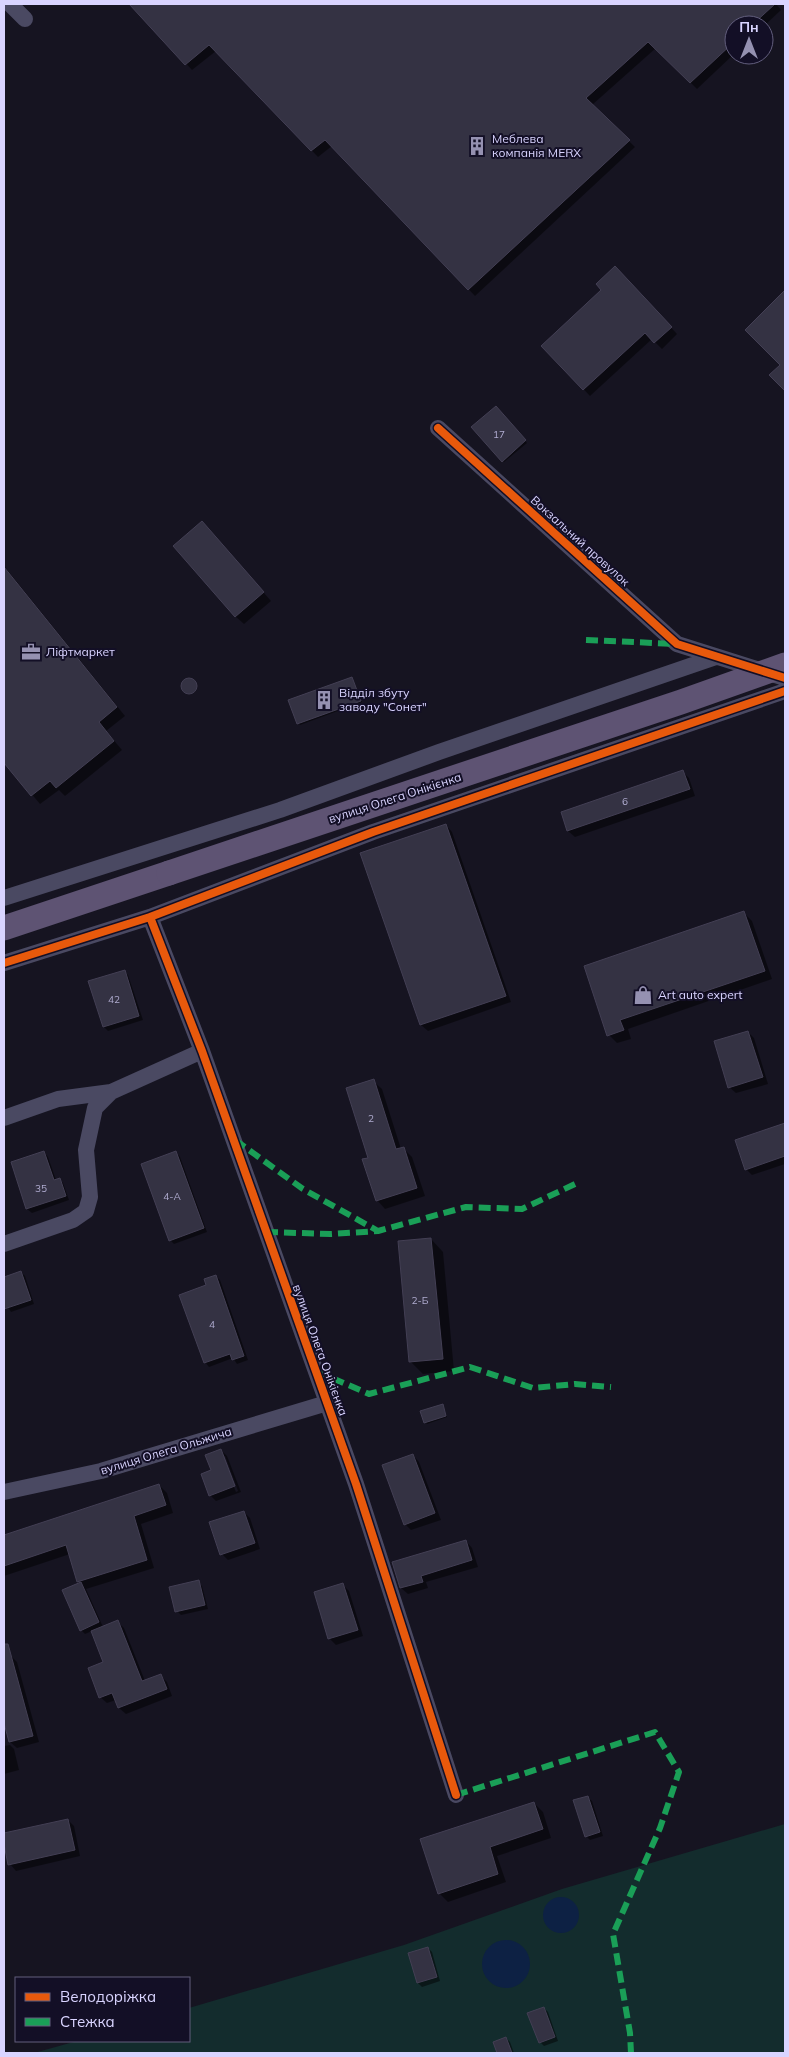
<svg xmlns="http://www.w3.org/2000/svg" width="789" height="2057" viewBox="0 0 789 2057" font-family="Mulish,sans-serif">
  <rect width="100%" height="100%" fill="#161421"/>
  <!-- green -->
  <path fill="#132c2d" d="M785,1824V2053H34L77,2041H189V2008L404,1945L562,1889Z"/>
  <!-- water -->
  <path fill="#0d2144" d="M543 1915a18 18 0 1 1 36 0a18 18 0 1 1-36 0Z
    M482 1964a24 24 0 1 1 48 0a24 24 0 1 1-48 0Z"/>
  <!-- shadow -->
  <path fill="#0007" fill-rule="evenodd" d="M131,4H776L781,10L764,26L734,25V54L697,89L656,48L592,105L635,147L475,296L332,146L318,157L216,51L192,70Z
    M622,274L677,334L662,349L652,339L590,396L543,346Z
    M785,292V389L771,375L782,365L747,330Z
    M496,407L527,443L504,462L473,427Z
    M210,531L271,601L244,624L235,616Z
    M4,566L125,716L106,731L122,750L65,796L59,790L40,804L4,761Z
    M352,678L362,702L300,725L298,723Z
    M183 687a7 7 0 1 1 14 0a7 7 0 1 1-14 0Z
    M683,772L689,778L695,796L575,837L568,831L562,813Z
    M446,825L452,832L511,1002L428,1031L421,1025L362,854Z
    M744,913L752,921L772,979L628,1029L631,1039L617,1043L609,1035L585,967Z
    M124,971L128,975L143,1020L108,1031L104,1027L90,982Z
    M748,1032L754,1038L768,1084L736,1093L729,1087Z
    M373,1081L382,1089L401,1149L403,1148L412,1157L425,1196L385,1209L377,1200L370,1158Z
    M785,1124V1164L752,1175L746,1169L736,1141Z
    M44,1152L48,1157L56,1180L59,1179L63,1183L69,1200L32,1213L27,1209L12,1163Z
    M176,1152L180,1157L207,1232L174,1244L170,1240Z
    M431,1239L443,1252L454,1371L423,1374L410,1361Z
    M21,1272L25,1276L34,1304L11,1312L6,1304L4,1305V1278Z
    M216,1276L220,1280L248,1360L237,1364L233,1358L209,1367L205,1362L208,1286Z
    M442,1406L447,1417L427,1424L425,1422Z
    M221,1450L227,1456L241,1492L216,1501L210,1495L213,1471ZM222,1456H225L238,1491L236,1492Z
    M413,1455L419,1462L441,1520L411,1530L405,1524Z
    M159,1485L167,1493L173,1513L141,1524L154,1568L86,1589L103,1627L118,1622L124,1628L145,1681L160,1675L167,1682L172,1696L126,1714L119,1708L116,1700L107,1703L100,1697L104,1663L92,1631L85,1634L81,1630V1584L70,1554L4,1576V1536Z
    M244,1512L250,1518L260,1549L228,1560L222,1554Z
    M466,1541L472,1548L478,1567L426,1582L428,1588L408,1594L401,1588L394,1563Z
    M198,1582L202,1586L208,1609L181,1615L177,1611Z
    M342,1584L349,1591L363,1636L336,1645L329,1638Z
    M10,1655L17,1662L39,1742L17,1748L10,1742L4,1718V1657Z
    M10,1745L14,1749L19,1770L4,1774V1746Z
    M587,1797L592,1801L603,1836L590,1840L586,1836Z
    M534,1803L543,1812L551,1838L497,1856L506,1882L448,1902L439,1893Z
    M68,1820L74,1826L80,1856L16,1871L10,1864L4,1834Z
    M428,1948L432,1952L440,1981L422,1987L418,1983L409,1954Z
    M544,2008L548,2012L558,2041L544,2046L540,2042Z
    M506,2038L510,2042L514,2053H498L494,2043Z"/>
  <!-- building -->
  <path fill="#343243" stroke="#433f54" d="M129,4H775L752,25H734V42L690,83L648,42L586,98L630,140L468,290L325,140L311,151L209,45L185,65Z
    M615,266L672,327L654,343L645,333L583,390L541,346L601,290L596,284Z
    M785,290V391L769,375L780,365L745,330Z
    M496,406L526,440L502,462L471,427Z
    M202,521L264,592L235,617L173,546Z
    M4,567L117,707L99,722L114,741L56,788L50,781L31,796L4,763Z
    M352,677L361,701L297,724L288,700Z
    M181 686a8 8 0 1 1 16 0a8 8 0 1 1-16 0Z
    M683,770L690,789L567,831L561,812Z
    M446,824L506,996L420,1025L360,853Z
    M744,911L765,971L620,1020L624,1030L607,1036L584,966Z
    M125,970L139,1016L103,1027L88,981Z
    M748,1031L763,1077L728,1088L714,1041Z
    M374,1079L396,1149L404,1147L417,1188L376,1201L362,1159L368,1158L346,1088Z
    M785,1123V1156L745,1170L735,1140Z
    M44,1151L54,1180L60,1178L66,1196L26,1209L11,1162Z
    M176,1151L204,1228L169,1241L141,1164Z
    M431,1238L443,1359L409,1362L398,1241Z
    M21,1271L31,1300L4,1309V1277Z
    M216,1275L244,1356L232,1360L230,1354L204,1363L179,1295L206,1285L204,1279Z
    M443,1404L446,1416L424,1423L420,1411Z
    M221,1449L235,1486L209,1496L201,1474L211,1470L205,1455Z
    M413,1454L435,1513L404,1525L382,1465Z
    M159,1484L166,1505L134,1516L147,1560L77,1582L66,1545L4,1566V1535Z
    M244,1511L255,1543L220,1555L209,1522Z
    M466,1540L472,1560L421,1576L423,1582L400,1588L392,1562Z
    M199,1580L205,1605L175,1612L169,1587Z
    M81,1582L99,1622L80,1631L62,1590Z
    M343,1583L358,1630L328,1639L314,1592Z
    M118,1620L142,1681L161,1674L167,1689L118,1708L112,1693L99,1698L88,1668L103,1662L91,1631Z
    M4,1644H8L33,1736L9,1742L4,1723Z
    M588,1796L600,1832L585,1837L573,1800Z
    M534,1802L543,1829L490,1847L498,1874L438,1894L420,1839Z
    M68,1819L75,1850L8,1865L4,1844V1833Z
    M428,1947L437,1977L417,1983L408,1953Z
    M544,2007L555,2037L539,2043L527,2013Z
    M506,2037L512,2053H497L493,2042Z"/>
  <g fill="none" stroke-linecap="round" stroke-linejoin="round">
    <!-- minor -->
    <path stroke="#4a4962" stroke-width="16" d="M10,4L25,19
      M438,428L677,644L785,678
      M4,898L280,810L439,752L716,657
      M150,917L202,1051L356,1484L456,1795
      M4,963L150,917L373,832L785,691
      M4,1118L58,1099L111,1092L202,1051
      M4,1244L73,1220L86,1211L90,1197L86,1150L95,1108L111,1092
      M4,1492L101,1471L327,1403"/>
    <!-- primary -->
    <path stroke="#5e5373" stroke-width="25" d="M4,928L169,873"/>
    <!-- primary-bridge -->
    <path stroke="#5e5373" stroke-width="25" d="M169,873L681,702L785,665"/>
    <!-- quiet -->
    <path stroke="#1a9f57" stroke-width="6" stroke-dasharray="12 6" stroke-linecap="butt" d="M586,640L677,644
      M235,1140L303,1189L378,1231
      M266,1232L331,1234L378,1231L466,1207L522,1209L575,1184
      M316,1371L369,1394L470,1367L533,1388L575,1384L611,1387
      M456,1795L655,1732L679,1772L660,1828L613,1934L630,2033L631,2053"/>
    <!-- cycleway casing -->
    <g stroke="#130f26" stroke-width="11">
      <path id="cycleway" d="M438,428L677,644L785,678
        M150,917L202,1051L356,1484L456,1795
        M4,963L150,917L373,832L785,691"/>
    </g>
    <!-- cycleway -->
    <use href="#cycleway" stroke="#e8590c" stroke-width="8"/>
  </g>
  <!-- icons -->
  <defs>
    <g id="building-bare" transform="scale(1.5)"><path d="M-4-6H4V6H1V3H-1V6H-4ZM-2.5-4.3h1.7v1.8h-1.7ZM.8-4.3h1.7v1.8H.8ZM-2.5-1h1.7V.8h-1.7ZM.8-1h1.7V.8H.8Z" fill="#9591b1" stroke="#130f26" stroke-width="2.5" paint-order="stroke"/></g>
    <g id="office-bare" transform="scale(1.5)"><path d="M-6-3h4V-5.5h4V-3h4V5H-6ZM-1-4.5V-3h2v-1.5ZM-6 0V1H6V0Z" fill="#9591b1" stroke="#130f26" stroke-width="2.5" paint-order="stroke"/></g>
    <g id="shop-bare" transform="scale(1.5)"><path d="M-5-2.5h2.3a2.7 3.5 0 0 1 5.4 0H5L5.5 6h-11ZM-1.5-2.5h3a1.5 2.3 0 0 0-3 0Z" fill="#9591b1" stroke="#130f26" stroke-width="2.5" paint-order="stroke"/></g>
  </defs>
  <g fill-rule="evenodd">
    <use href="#building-bare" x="477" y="146"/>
    <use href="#office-bare" x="31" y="652"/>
    <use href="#building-bare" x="324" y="700"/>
    <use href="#shop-bare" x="643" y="995"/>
  </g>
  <g text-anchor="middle" stroke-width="4" stroke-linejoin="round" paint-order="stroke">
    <!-- number labels -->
    <g font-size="10" fill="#b0acd0">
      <text x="499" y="438">17</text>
      <text x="625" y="805">6</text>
      <text x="114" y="1003">42</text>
      <text x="371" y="1122">2</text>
      <text x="41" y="1192">35</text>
      <text x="172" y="1200">4-А</text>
      <text x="420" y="1304">2-Б</text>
      <text x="212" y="1328">4</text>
    </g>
    <!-- poi labels -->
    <g font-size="12" fill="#d9d4ff" stroke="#130f26" text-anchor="start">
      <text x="492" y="143">Меблева<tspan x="492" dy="14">компанія MERX</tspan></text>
      <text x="46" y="656">Ліфтмаркет</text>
      <text x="339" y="697">Відділ збуту<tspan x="339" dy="14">заводу "Сонет"</tspan></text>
      <text x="658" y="999">Art auto expert</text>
    </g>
    <!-- street labels -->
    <g font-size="12" fill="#d9d4ff" stroke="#130f26">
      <text transform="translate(580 541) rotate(42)" y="4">Вокзальний провулок</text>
      <text transform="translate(395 798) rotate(-18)" y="4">вулиця Олега Онікієнка</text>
      <text transform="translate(320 1350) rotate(70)" y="4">вулиця Олега Онікієнка</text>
      <text transform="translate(166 1451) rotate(-17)" y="4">вулиця Олега Ольжича</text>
    </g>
  </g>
  <!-- border -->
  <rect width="789" height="2057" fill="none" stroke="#d9d4ff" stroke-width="10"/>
  <!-- legend -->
  <rect x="15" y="1977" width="175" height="65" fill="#130f26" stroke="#625e7d"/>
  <rect x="25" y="1993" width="25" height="8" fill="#e8590c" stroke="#625e7d"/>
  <text x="60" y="2002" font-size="15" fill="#d9d4ff">Велодоріжка</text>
  <rect x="25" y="2018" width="25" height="8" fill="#1a9f57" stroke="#625e7d"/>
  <text x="60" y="2027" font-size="15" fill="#d9d4ff">Стежка</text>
  <!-- north arrow -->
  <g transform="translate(749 40)"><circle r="24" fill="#130f26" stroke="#625e7d"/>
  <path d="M0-4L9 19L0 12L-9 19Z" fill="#9591b1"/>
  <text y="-8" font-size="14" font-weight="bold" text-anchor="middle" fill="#d9d4ff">Пн</text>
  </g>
</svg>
